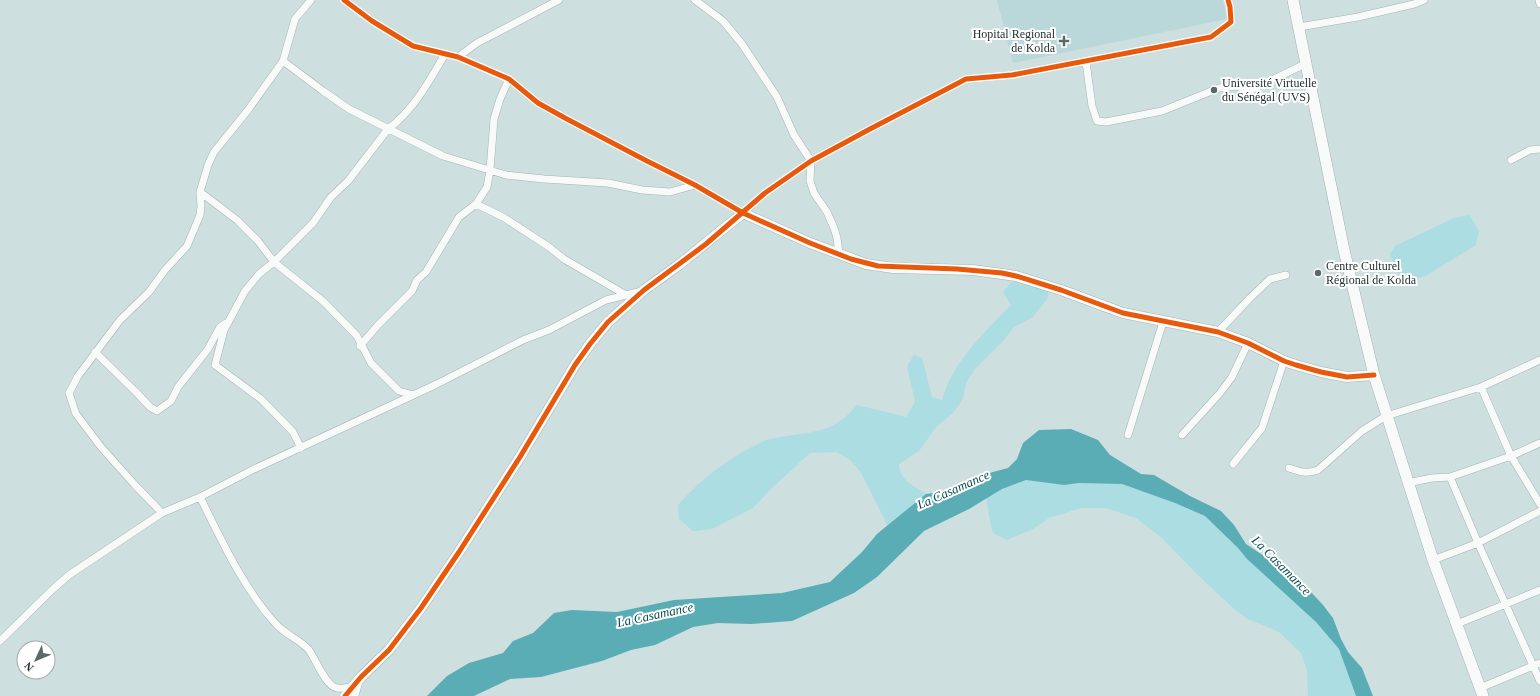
<svg xmlns="http://www.w3.org/2000/svg" width="1540" height="696" viewBox="0 0 1540 696" font-family="'Times New Roman',serif">
  <rect width="100%" height="100%" fill="#cedfe0"/>
  <!-- built -->
  <path fill="#bad7da" d="M997,0H1223L1227,19L1013,63Z"/>
  <!-- green -->
  <path fill="#abdde2" d="M1470,215L1479,232L1476,245L1427,275L1402,285L1390,254L1395,246L1454,218Z
    M1011,282L1026,283L1049,291L1047,299L1033,317L1013,328L1003,341L974,370L966,383L963,399L953,413L936,427L919,451L899,464C899,480 914,486 926,494L888,526L860,471L849,459L836,452L810,453L772,488L753,508L712,529L693,531L679,519L678,505C703,477 732,455 766,440C772,438 781,437 787,436C820,431 835,431 857,405L906,417L915,402L907,366L914,355L922,358L932,397L942,400C954,360 983,334 1011,305L1003,292Z
    M1026,480L1064,485L1079,483L1122,484L1175,503L1205,516L1238,548L1247,559L1316,622L1339,649L1356,696H1308L1307,671L1301,653L1279,632L1248,619L1234,609L1198,575L1162,538L1136,518L1106,508H1081L1049,518L1033,529L1007,540L993,533C989,522 989,510 986,498L1002,489Z"/>
  <!-- water -->
  <path fill="#5aadb4" d="M1071,429L1098,440L1110,455L1141,474L1154,475L1190,496L1221,511L1234,525L1246,544L1299,579L1323,605L1333,618L1341,639L1348,652L1362,668L1373,696H1356L1339,649L1316,622L1247,559L1238,548L1205,516L1175,503L1122,484L1079,483L1064,485L1026,480L1002,489L969,509L924,531L877,577L854,593L792,621L751,624L718,623L693,627L655,645L631,650L602,661L541,677L510,679L474,696H427L447,676L469,663L503,653L513,641L533,633L554,613L572,610L617,612L674,600L782,593L830,582L862,552L877,534L926,494L948,491L978,476L1008,468L1017,459L1023,443L1039,430Z"/>
  <g fill="none" stroke-linecap="round" stroke-linejoin="round">
    <!-- street casing -->
    <g stroke="#a5b3b4" stroke-width="8">
      <path id="street" d="M311,0L295,19L283,61L248,110L214,152L208,165L200,192L237,220L258,241L274,262L324,302L357,336L371,363L399,391L413,395
        M344,0L372,21L413,46L458,57L509,79L538,103L565,118L645,160L695,185L743,213L765,193L811,161L870,129L966,79L1012,75L1211,37L1231,22L1230,7L1228,0
        M695,0L723,21L742,44L777,97L794,135L811,161L810,181L814,193L827,212L834,228L837,238L839,254
        M1539,0L1540,4
        M1299,27L1358,17L1414,4L1424,0
        M458,57L477,43L559,0
        M283,61L323,91L349,109L443,156L506,175L544,179L608,183L642,190L670,192L695,185
        M1086,62L1092,106L1097,121L1106,122L1162,111L1219,88L1237,86L1249,91L1305,64
        M1511,160L1530,150L1540,149
        M476,204L503,217L549,247L564,259L626,295
        M1218,332L1250,298L1270,279L1286,275
        M360,346L378,325L412,291L417,280L426,272L459,217L476,204L487,187L490,170L494,119L500,99L509,79
        M95,352L137,393L150,407L157,411L171,401L178,387L208,349L220,327L226,323
        M1481,387L1511,456L1540,504
        M1128,435L1163,322
        M1182,435L1220,393L1232,377L1248,343
        M301,448L293,432L261,399L215,365L224,330L245,291L259,274L274,262L313,223L331,197L348,181L388,129C413,111 430,80 445,54
        M1233,464L1262,428L1284,361
        M1289,468C1300,472 1307,474 1318,470L1362,431L1386,416L1481,387L1540,360
        M1450,477L1478,543L1540,681
        M1407,483L1432,478L1450,477L1511,456L1540,443
        M200,497C222,541 242,586 275,623C284,634 301,640 309,650C315,658 326,687 337,688C342,689 349,687 355,686
        M162,513L134,484L101,447L76,414L69,393L78,376L120,320L149,292L165,270L187,246L200,215L201,206L200,192
        M1433,560L1478,543L1540,511
        M1457,624L1540,590
        M0,641L53,589L69,575L162,513L200,497L254,469L437,384L523,340L549,330L606,300L642,291
        M1480,688L1540,663
        M355,696L359,681"/>
    </g>
    <!-- secondary casing -->
    <g stroke="#a5b3b4" stroke-width="11">
      <path id="secondary" d="M345,696L361,677L389,650L421,608L459,552L520,457L575,365L590,344L608,322L644,290L680,264L743,213L810,243L866,264L893,268L973,270L1016,276L1061,290L1123,313L1218,332L1248,343L1284,361L1296,365L1321,372L1347,377L1374,375"/>
    </g>
    <!-- primary casing -->
    <g stroke="#a5b3b4" stroke-width="12">
      <path id="primary" d="M1293,0L1344,250L1374,375L1433,560L1483,696"/>
    </g>
    <!-- street -->
    <use href="#street" stroke="#f8fafa" stroke-width="7"/>
    <!-- secondary -->
    <use href="#secondary" stroke="#f8fafa" stroke-width="10"/>
    <!-- primary -->
    <use href="#primary" stroke="#f8fafa" stroke-width="11"/>
    <!-- cycleway casing -->
    <g stroke="#fff" stroke-width="8">
      <path id="cycleway" d="M344,0L372,21L413,46L458,57L509,79L538,103L565,118L645,160L695,185L743,213L810,243L851,259L878,266L957,269L1002,273L1016,276L1061,290L1123,313L1218,332L1248,343L1284,361L1296,365L1321,372L1347,377L1374,375
        M345,696L361,677L389,650L421,608L459,552L520,457L575,365L590,344L608,322L644,290L706,244L765,193L811,161L870,129L966,79L1012,75L1211,37L1231,22L1230,7L1228,0"/>
    </g>
    <!-- cycleway -->
    <use href="#cycleway" stroke="#e8590c" stroke-width="5"/>
  </g>
  <!-- markers -->
  <g fill="#5c696a" stroke="#fff" stroke-width="1.5">
    <path d="M1062 35h4v4h4v4h-4v4h-4v-4h-4v-4h4z"/>
    <circle cx="1214" cy="90" r="4"/>
    <circle cx="1318" cy="273" r="4"/>
  </g>
  <g text-anchor="middle" stroke-width="4" stroke-linejoin="round" paint-order="stroke">
    <!-- poi labels -->
    <g font-size="12" fill="#1e2a2b" stroke="#fff" text-anchor="start">
      <text x="1055" y="38" text-anchor="end">Hopital Regional<tspan x="1055" dy="14">de Kolda</tspan></text>
      <text x="1222" y="87">Université Virtuelle<tspan x="1222" dy="14">du Sénégal (UVS)</tspan></text>
      <text x="1326" y="270">Centre Culturel<tspan x="1326" dy="14">Régional de Kolda</tspan></text>
    </g>
    <!-- water labels -->
    <g font-size="13" font-style="italic" fill="#0c4c51" stroke="#fff">
      <text transform="translate(953 489) rotate(-24)" y="5">La Casamance</text>
      <text transform="translate(1282 565) rotate(45)" y="5">La Casamance</text>
      <text transform="translate(655 614) rotate(-12)" y="5">La Casamance</text>
    </g>
  </g>
  <!-- north arrow -->
  <g transform="translate(36 660) rotate(226)"><circle r="19" fill="#ffffff" stroke="#a5aaaa"/>
  <path d="M0-3L7 15L0 10L-7 15Z" fill="#5c696a"/>
  <text y="-6" font-size="11" font-weight="bold" text-anchor="middle" fill="#1e2a2b">N</text>
  </g>
</svg>
